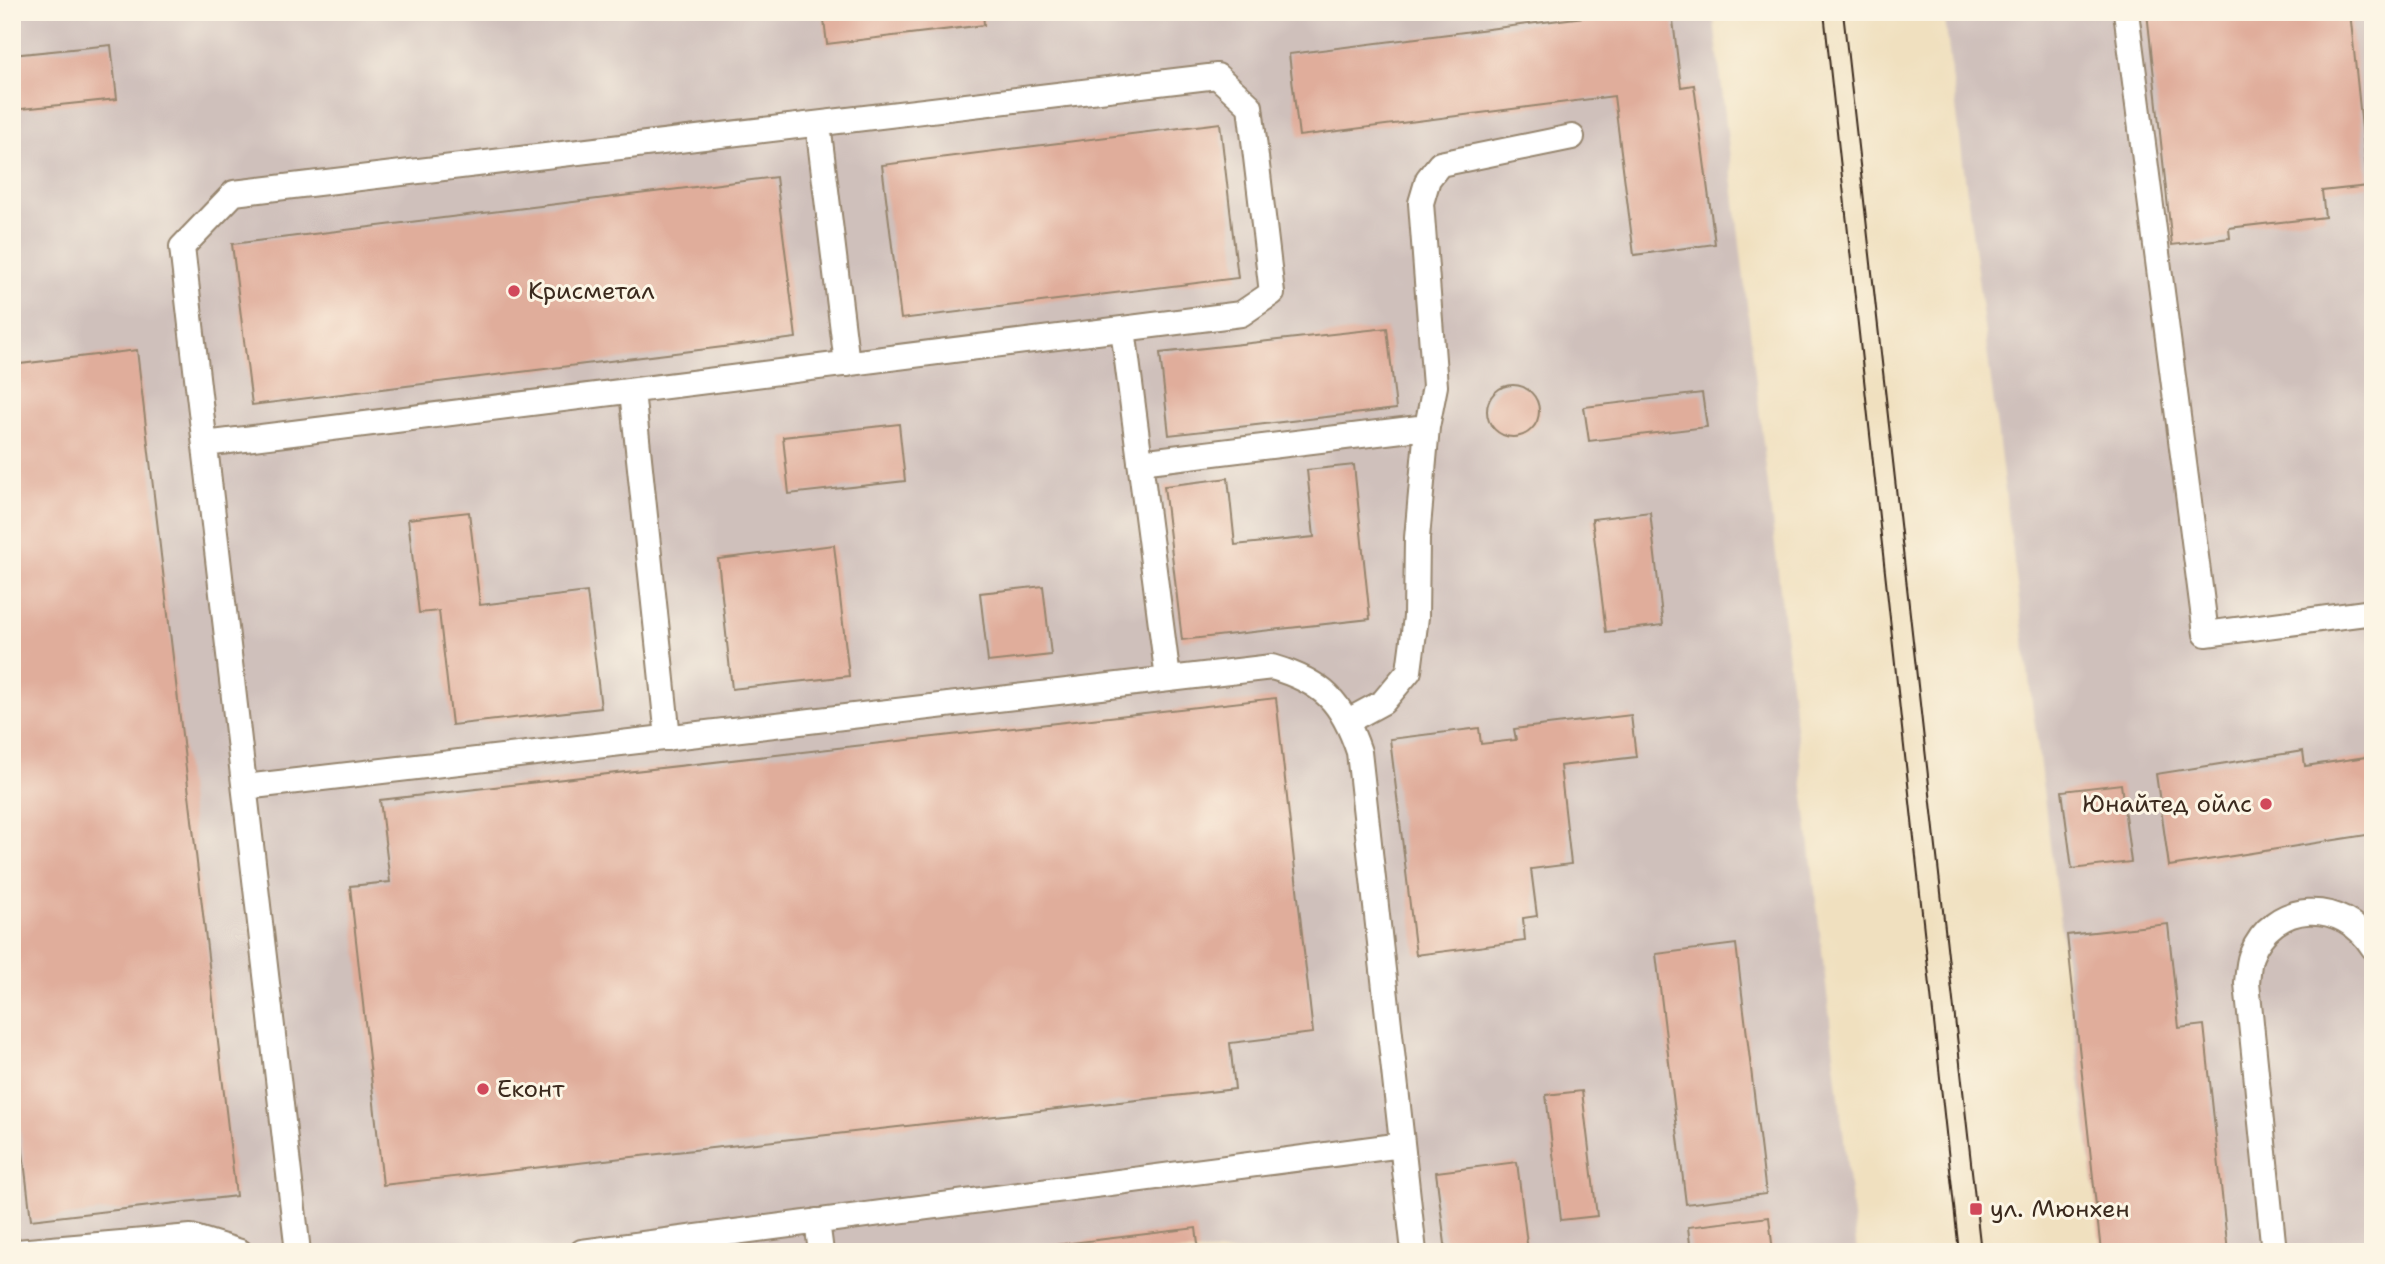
<svg xmlns="http://www.w3.org/2000/svg" width="2385" height="1264" viewBox="0 0 2385 1264" font-family="'Shantell Sans',sans-serif">
  <rect width="100%" height="100%" fill="#fcf5e5"/>
  <filter id="ink" filterUnits="userSpaceOnUse"><feTurbulence type="fractalNoise" baseFrequency=".0143" numOctaves="2"/><feDisplacementMap in="SourceGraphic" scale="14" xChannelSelector="R" yChannelSelector="G"/><feConvolveMatrix kernelMatrix="1 2 1 2 8 2 1 2 1" color-interpolation-filters="sRGB"/></filter>
  <filter id="wash" filterUnits="userSpaceOnUse"><feTurbulence type="fractalNoise" baseFrequency=".00686" numOctaves="4" result="noise"/><feDisplacementMap in="SourceGraphic" scale="28" xChannelSelector="R" yChannelSelector="G"/><feGaussianBlur stdDeviation="1.57" result="paint"/><feColorMatrix in="noise" values="0 0 0 0 0 0 0 0 0 0 0 0 0 0 0 0 0 1.4 0 .05"/><feComposite in="paint" operator="in"/></filter>
  <g filter="url(#wash)">
    <rect width="100%" height="100%" fill="#f0e0bf"/>
    <!-- industrial -->
    <path fill="#cfc0bb" d="M12,12H1713L1857,1252H12Z
      M1944,12H2373V1252H2102Z"/>
    <g id="blocks">
      <!-- building -->
      <path fill="#e0ad9b" d="M823,12H983L984,25L827,44Z
        M1624,12H1672L1681,87L1694,85L1715,244L1634,255L1614,96L1299,136L1289,54Z
        M2147,12H2350L2368,186L2322,191L2325,217L2229,228L2230,238L2172,245Z
        M111,45L117,99L12,110V55Z
        M1220,123L1238,278L901,319L882,165Z
        M776,177L796,338L252,405L232,244Z
        M1387,328L1396,409L1169,435L1160,353Z
        M137,350L236,1196L31,1220L12,1059V365Z
        M1487 411a26 26 0 1 1 52 0a26 26 0 1 1-52 0Z
        M1702,393L1707,427L1589,441L1584,407Z
        M899,424L905,481L789,494L783,437Z
        M1354,465L1370,619L1182,640L1164,486L1228,478L1235,545L1314,537L1307,470Z
        M469,512L480,605L587,592L601,708L452,725L439,611L419,613L408,519Z
        M1650,512L1663,625L1606,632L1592,519Z
        M834,545L849,676L732,689L718,559Z
        M1043,586L1051,655L988,662L980,593Z
        M1276,698L1313,1033L1230,1043L1235,1089L383,1185L350,886L390,882L380,800Z
        M1631,715L1636,757L1560,766L1571,864L1531,869L1537,916L1523,918L1525,941L1416,955L1390,739L1479,728L1481,744L1516,740L1514,729Z
        M2303,751L2305,766L2373,756V834L2169,866L2156,774Z
        M2121,784L2131,862L2072,869L2062,791Z
        M2168,924L2179,1028L2204,1025L2228,1252H2101L2067,935Z
        M1736,944L1766,1194L1686,1204L1656,954Z
        M1582,1091L1597,1216L1561,1220L1546,1095Z
        M1517,1162L1528,1252H1446L1436,1172Z
        M1769,1217L1773,1252H1691L1688,1227Z
        M1196,1228L1199,1252H1014V1250Z"/>
    </g>
  </g>
  <g filter="url(#ink)">
    <use href="#blocks" fill-opacity="0" stroke="#96856e" stroke-width="2"/>
    <g fill="none" stroke-linecap="round" stroke-linejoin="round">
      <!-- service casing -->
      <g stroke="#96856e" stroke-width="28">
        <path id="service" d="M2126,12L2206,634L2373,612
          M818,124L847,364
          M1123,329L1168,679
          M632,391L668,738
          M205,444L1241,314L1272,293L1250,106L1217,76L234,193L182,247L298,1252
          M1140,462L1427,427
          M1348,721L1383,702L1409,671L1416,617L1417,538L1427,427L1435,386L1421,203L1428,179L1440,164L1572,137
          M245,787L1272,667C1323,682 1342,701 1359,752L1414,1252
          M817,1221L821,1252
          M17,1252L191,1237L240,1252
          M582,1252L1402,1145
          M2274,1252L2247,983C2248,975 2248,964 2251,956C2273,899 2342,898 2373,947"/>
      </g>
      <!-- service -->
      <use href="#service" stroke="#fff" stroke-width="24"/>
      <!-- tram -->
      <path stroke="#3b2a1e" stroke-width="2" d="M1824,12L1959,1252
        M1843,12L1981,1252"/>
    </g>
  </g>
  <!-- markers -->
  <g fill="#d1495b" stroke="#fcf5e5" stroke-width="2.5">
    <circle cx="514" cy="291" r="7"/>
    <circle cx="2266" cy="804" r="7"/>
    <circle cx="483" cy="1089" r="7"/>
    <rect x="1969" y="1202" width="14" height="14" rx="3.5"/>
  </g>
  <g text-anchor="middle" stroke-width="6" stroke-linejoin="round" paint-order="stroke">
    <!-- poi labels -->
    <g font-size="24" fill="#3b2a1e" stroke="#fcf5e5" text-anchor="start">
      <text x="528" y="299">Крисметал</text>
      <text x="2252" y="812" text-anchor="end">Юнайтед ойлс</text>
      <text x="497" y="1097">Еконт</text>
      <text x="1990" y="1217">ул. Мюнхен</text>
    </g>
  </g>
  <!-- margin -->
  <rect width="2385" height="1264" fill="none" stroke="#fcf5e5" stroke-width="42"/>
</svg>
